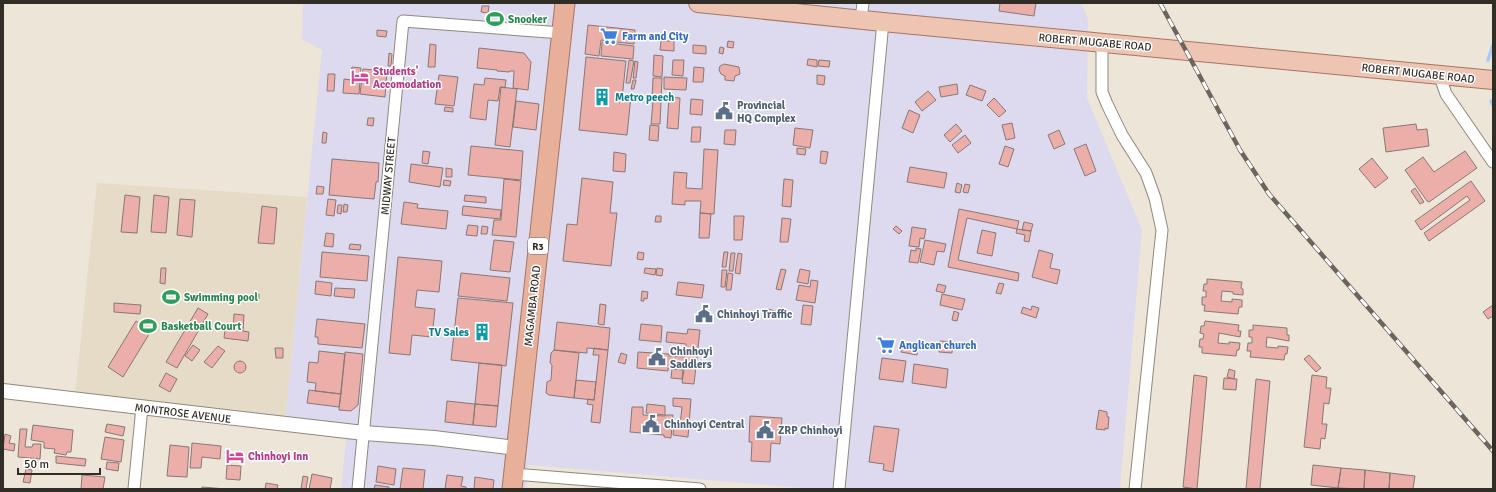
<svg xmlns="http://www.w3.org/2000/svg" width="1496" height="492" viewBox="0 0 1496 492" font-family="Signika,sans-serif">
  <rect width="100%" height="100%" fill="#ede5d7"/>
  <!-- commercial -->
  <path fill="#ddd9ef" d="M303,3H1081L1088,19L1087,98L1142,230L1120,489H814L528,465L526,489H341L347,429L285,422L322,50L302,39Z"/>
  <!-- education -->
  <path fill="#e5dbc6" d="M97,183L307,197L285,422L75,395Z"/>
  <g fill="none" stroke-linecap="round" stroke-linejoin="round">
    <!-- stream -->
    <path stroke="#a5caf5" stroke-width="3.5" d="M1488,60L1493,45
      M1491,101L1493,105"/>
  </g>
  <!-- building -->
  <path fill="#ebaea9" stroke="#887876" d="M1000,3H1036L1034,16L999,11Z
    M482,6H489L488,13L481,12Z
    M588,25L635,30L634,44L601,40L599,56L585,54Z
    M377,30L387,31L386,37L377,36Z
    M661,41H674V51L660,50Z
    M728,41L734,42L733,48L727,47Z
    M602,42L634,46L633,59L601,56Z
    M430,44L436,45L435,67H428Z
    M693,45L706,46V54L693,53Z
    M720,47L724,48L723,54L719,53Z
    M479,48L524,53L531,62L528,90L513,88L514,71H510L509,72L497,71V70L477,68Z
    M389,53L392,54L391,66H388Z
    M654,55L663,56L662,77L653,76Z
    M586,57L626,61L622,99H625V95L631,96L627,135L579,130Z
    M808,59L817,60V67L807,65Z
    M629,60L634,61L630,83H626Z
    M673,60H684L683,76L672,75Z
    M819,60L830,61L829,67L818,66Z
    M635,61L638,62L636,78H633Z
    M724,64L739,67L740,74L735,76L734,81L725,80V76L721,74L719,70L720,66Z
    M352,67L361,68L360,74L351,73Z
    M694,67L704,68L703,82H693Z
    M363,69L387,71L385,97L360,94Z
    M328,74H335L334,91H327Z
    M439,75L458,77L454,106L435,104Z
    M817,75L825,76L824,85L817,84Z
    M664,77L687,78L686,90L664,89Z
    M485,78L506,80L505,88L500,87L498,101L488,100L486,120L470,118L474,84L484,85Z
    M653,78H662L661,100L652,99Z
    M344,79L360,81L359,94L343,93Z
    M633,80H636L634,89H631Z
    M957,84L958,94L941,97L939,87Z
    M970,85L986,91L982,101L966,95Z
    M501,87L517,89L510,147L495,145Z
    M928,91L936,100L922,111L915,102Z
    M669,97L680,98L678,129L667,128Z
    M994,98L1006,111L999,117L987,105Z
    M691,99L703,100L702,115L690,114Z
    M516,101L539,104L536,130L513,127Z
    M653,101H661L660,124H651Z
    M445,107L453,108V112L444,111Z
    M909,110L920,115L913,133L902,128Z
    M368,118H374L373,126L367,125Z
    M1012,123L1015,138L1006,140L1002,125Z
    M956,124L962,131L950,142L944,135Z
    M1416,124L1417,130L1427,129L1429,146L1386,152L1383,128Z
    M650,125L659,126L658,141L649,140Z
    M692,127H701L700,142H691Z
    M795,128L813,130L810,148L793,145Z
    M725,130H736L735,145L724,144Z
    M1059,130L1065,144L1054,149L1048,135Z
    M323,132L327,133L326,143H322Z
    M965,135L971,143L958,153L952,145Z
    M1086,144L1096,171L1085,176L1074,149Z
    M471,146L523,151L521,180L468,175Z
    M1005,146L1014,149L1008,167L999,164Z
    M797,148L806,149L805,155L797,154Z
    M704,149L718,150L714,214L700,213L701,201H685V205L672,204L674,172L687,173L686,188L702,189Z
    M423,151L430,152L428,164L422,163Z
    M821,151L828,152L826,164L820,163Z
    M1465,151L1477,168L1429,202L1427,201L1405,170L1423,157L1434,172Z
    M614,152L626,154L625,172L613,171Z
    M1372,158L1388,178L1375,188L1359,169Z
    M332,159L379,163L378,182H376L374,199L329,195Z
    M411,164L443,168L440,187L409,182Z
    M910,167L947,173L944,188L907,182Z
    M446,168L452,169V177H446Z
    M582,178L613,182L610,213H617L611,266L563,261L567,224L577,225Z
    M504,179L521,181L516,237L492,235L494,220H501Z
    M784,179L793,180L791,207L782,206Z
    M444,180L451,181L450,186L443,185Z
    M1471,181L1485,201L1429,241L1424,233L1470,200L1467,196L1421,230L1415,221Z
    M957,183L962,185L960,193L955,192Z
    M965,184L970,185L968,193L963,192Z
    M317,186L324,187L323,194H316Z
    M1415,188L1424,202L1420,204L1411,191Z
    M125,195L140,197L137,233L121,232Z
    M154,195L169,197L166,233L151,232Z
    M465,195L486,197V203L464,201Z
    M180,199L195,200L192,237L177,235Z
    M328,199L336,200L334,216L326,215Z
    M404,202L418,204L417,208L448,211L446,229L401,224Z
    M344,204L348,205L347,212H343Z
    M338,205H342L341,214L337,213Z
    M262,206L277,208L274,244L258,243Z
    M463,206L501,210L500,219L462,215Z
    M959,209L1019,221L1017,229L967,218L958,260L1019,273L1018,281L948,267Z
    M700,213L711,214L709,238H699Z
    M656,216H661V222H655Z
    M734,216H744L742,240H734Z
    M782,218L791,219L788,242H780Z
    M1024,222L1033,224L1031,231L1022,230Z
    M468,225L478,226L477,236L466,235Z
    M482,226L488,227L487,234H481Z
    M896,226L902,231L899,234L893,229Z
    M912,227L926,229L924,239L920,238L919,247L909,246Z
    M1017,229L1031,231L1029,242L1024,241L1025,235L1016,233Z
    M982,230L996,233L992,256L977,253Z
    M326,233L334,234L333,247L324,246Z
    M494,240L514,242L510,272L490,270Z
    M925,240L946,244L944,252L937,251L934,265L920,262Z
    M350,244L361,245L360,250L349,249Z
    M916,248L921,249L918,263L909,262L911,250L916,251Z
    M1039,250L1053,254L1050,268L1060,270L1057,284L1032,277Z
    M322,252L369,256L367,281L320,277Z
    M638,252L644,253L643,260L637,259Z
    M724,252H728L726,267H722Z
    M731,253H735L733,271H729Z
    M738,253L742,254L740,274L735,273Z
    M398,257L442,261L439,292L417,290L415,307L435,309L432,337L412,335L410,355L389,353Z
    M161,268H166L165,284L160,283Z
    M645,268L656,269L655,275L644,273Z
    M657,268L663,269L662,276L656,275Z
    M781,269L786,270L781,290L776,289Z
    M800,269L810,271L808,284L797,282Z
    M722,270H727L725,287H721Z
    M461,273L510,278L507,301L458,296Z
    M728,273L733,274L731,290H726Z
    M1207,279L1242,282L1241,288L1243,289V295L1233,294V292L1222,291L1221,301L1232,302V299L1242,300V307H1239L1238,314L1204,311L1205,305H1202V297H1206V291H1203L1204,284H1207Z
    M811,280L818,281L815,303L796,300L799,285L810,287Z
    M316,281L332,283L331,296L315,294Z
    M678,282L704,285L702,298L676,295Z
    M999,283L1004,284L1001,294L996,293Z
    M938,284L946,286L944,293L936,291Z
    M335,288L355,289L354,298L334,296Z
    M642,291L648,292L647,299L644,298V301H641Z
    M252,294H259V299H252Z
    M942,294L965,299L962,310L940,305Z
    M458,298L513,303L506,366L451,360Z
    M114,303L141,305L140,314L114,312Z
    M600,304L606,305L604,325L598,324Z
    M803,305L813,306L811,325L801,324Z
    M1493,305V316L1488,319L1483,312Z
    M1032,306L1039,308L1036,318L1021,313L1023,307L1031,310Z
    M198,308L208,314L177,368L166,362Z
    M768,309L779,312L778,315L767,313Z
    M954,311L959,313L957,321L952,320Z
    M234,314L244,315L243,331L249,332L248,341L224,338L225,329L233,330Z
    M317,319L365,324L362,348L318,344V337H315Z
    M136,321L151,331L123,377L108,367Z
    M1205,321L1239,325L1238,331H1241L1240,337L1219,333L1218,343L1229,344V342L1240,343L1239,350H1237L1236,356L1202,353V347H1199L1200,339H1203L1204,334L1200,333L1201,326H1204Z
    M557,322L610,328L608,350L587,348V353L554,350Z
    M641,324L662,326L661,342L639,340Z
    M1253,325L1287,328V335H1289V341L1267,337L1266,347L1278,348V346L1288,347L1287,354H1285L1284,360L1250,357L1251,351H1247L1248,343H1252V337H1249V330H1253Z
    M688,329L700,330L694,384L682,383L684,369L668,368V371L637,368L638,352L669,354V356L685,357L686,344L666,342L667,332L687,334Z
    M940,341L953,342L952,353L939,352Z
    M903,343L918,347L917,355L901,352Z
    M193,345L200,350L192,361L185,356Z
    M218,346L225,351L212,368L204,362Z
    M275,348H283V358H276Z
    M594,348L608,350L600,423L591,422L593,405L587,404L588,399L594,400L599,355H593Z
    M554,350L579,353L574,398L549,395L546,393L547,382L551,380L552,365L550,363L551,353Z
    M319,351L345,354L341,394L315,391L316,383L307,382L309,362L318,363Z
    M345,352L363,354L358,405L351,411L339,410Z
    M621,353L627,355L625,364L618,362Z
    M1309,355L1321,368L1316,372L1304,359Z
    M882,358L906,361L903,382L879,379Z
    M234 367a6 6 0 1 1 12 0a6 6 0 1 1-12 0Z
    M479,363L502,365L498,406L475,404Z
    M914,364L948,369L946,388L912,383Z
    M672,369L683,370L682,379L671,378Z
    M1229,369L1235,371L1234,379L1227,377Z
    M166,373L177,379L170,392L159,386Z
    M1194,375L1207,377L1197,489L1183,487Z
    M1312,375L1327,377L1326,388H1331L1329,404L1324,403L1322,424H1327L1325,439L1321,438L1320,449L1304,447Z
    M1224,378L1237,379L1236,390L1223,389Z
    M1256,379L1270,381L1260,489H1246Z
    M576,380L596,382L594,400L574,398Z
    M309,390L341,394L339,407L307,403Z
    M673,398L691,399L688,437L673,435L674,424L680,425L682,407L673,406Z
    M447,401L475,404L473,425L445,422Z
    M475,404L498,406L496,427L473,425Z
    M647,404L665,406V415L646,413Z
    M632,407H643V415L665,416L666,415H673L671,438L664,437V435L630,432Z
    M1099,410L1107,412V417H1109L1108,429L1105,428V430L1096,429Z
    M750,416L782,418L780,444L771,443L770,462L751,461L752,442H749Z
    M107,424L125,427L123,436L105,432Z
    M33,425L73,430L71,452H67L66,455L54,453L55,449L44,448V442L31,440Z
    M874,426L899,429L893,472L883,470L884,464L869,462Z
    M20,429H27L25,447H32L33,444H41L40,459L18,457Z
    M5,434L11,436L9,443L15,444L14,451L3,449Z
    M105,437L124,440L121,462L101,459Z
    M192,443L221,446L220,459L202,457L201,468H190Z
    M170,445L189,447L187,477L167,476Z
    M56,456L86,459L85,466L56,463Z
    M107,462L119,463L118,471L106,469Z
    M227,465L241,466L240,480L226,479Z
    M1313,465L1341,468L1338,488L1311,485Z
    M378,466L396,469L394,485L376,482Z
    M403,468L425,470L423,489H400Z
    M1341,468L1365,470L1364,489L1338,488Z
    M26,469L32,470L30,483L23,482Z
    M1365,470L1390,473L1389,489H1364Z
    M1390,473L1415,476L1413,489H1389Z
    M312,474L332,478L330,489H309Z
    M82,475L105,477L103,489H81Z
    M447,475L463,477L461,486L466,487V489H445Z
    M303,476L308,477L306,489H301Z
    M475,477L494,480L493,489H474Z
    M266,483L278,485L277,489H265Z
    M375,485L389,487V489H374Z
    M202,487L226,489H201Z"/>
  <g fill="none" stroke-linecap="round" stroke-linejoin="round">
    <!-- minor casing -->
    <g stroke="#90897c" stroke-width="13">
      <path id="minor" d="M861,19L863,3
        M1102,43V92L1107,104L1122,135L1146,173L1155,198L1162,230L1135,489
        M1439,74L1446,94L1493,162
        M514,474L700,489
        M134,489L142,407
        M358,489L403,21L562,33
        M839,489L883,22"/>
    </g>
    <!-- tertiary casing -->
    <g stroke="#90897c" stroke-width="16">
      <path id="tertiary" d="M3,391L364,433L434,438L516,448"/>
    </g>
    <!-- primary casing -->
    <g stroke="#a47662" stroke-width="20">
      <path id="primary" d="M698,3L883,22L1493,80"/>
    </g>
    <!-- trunk casing -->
    <g stroke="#a47662" stroke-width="21">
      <path id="trunk" d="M512,489L565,3"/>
    </g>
    <!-- minor -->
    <use href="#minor" stroke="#fff" stroke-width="11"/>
    <!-- tertiary -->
    <use href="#tertiary" stroke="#fff" stroke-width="14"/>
    <!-- primary -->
    <use href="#primary" stroke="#eec4b3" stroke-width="18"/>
    <!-- trunk -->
    <use href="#trunk" stroke="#e8b09a" stroke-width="19"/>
    <!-- rail casing -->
    <g stroke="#6a655d" stroke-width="4.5">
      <path id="rail" d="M1160,3L1240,150L1269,194L1493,451"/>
    </g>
    <!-- rail -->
    <use href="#rail" stroke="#fff" stroke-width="3" stroke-dasharray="9" stroke-linecap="butt"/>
  </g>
  <!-- icons -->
  <defs>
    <g id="stadium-bare" transform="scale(1.38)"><path d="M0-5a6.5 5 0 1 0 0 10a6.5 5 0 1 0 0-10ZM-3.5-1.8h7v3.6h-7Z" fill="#2e9e5b" stroke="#fff" stroke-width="2.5" paint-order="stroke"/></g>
    <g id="supermarket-bare" transform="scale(1.38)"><path d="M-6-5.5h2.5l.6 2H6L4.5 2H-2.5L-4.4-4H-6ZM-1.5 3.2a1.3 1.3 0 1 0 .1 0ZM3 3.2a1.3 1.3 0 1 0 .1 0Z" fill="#3f7fe0" stroke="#fff" stroke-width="2.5" paint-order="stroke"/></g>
    <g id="hotel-bare" transform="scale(1.38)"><path d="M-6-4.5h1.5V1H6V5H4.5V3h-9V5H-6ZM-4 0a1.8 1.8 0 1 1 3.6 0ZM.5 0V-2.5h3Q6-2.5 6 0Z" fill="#d1479c" stroke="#fff" stroke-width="2.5" paint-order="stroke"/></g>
    <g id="building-bare" transform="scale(1.38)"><path d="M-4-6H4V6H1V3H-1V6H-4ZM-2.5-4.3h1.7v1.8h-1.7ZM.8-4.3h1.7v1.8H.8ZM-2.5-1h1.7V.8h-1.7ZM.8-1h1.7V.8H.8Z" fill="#0f9aa8" stroke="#fff" stroke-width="2.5" paint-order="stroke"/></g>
    <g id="civic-bare" transform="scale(1.38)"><path d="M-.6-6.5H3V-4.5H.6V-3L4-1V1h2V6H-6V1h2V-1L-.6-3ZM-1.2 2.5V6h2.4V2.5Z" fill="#5c6f8a" stroke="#fff" stroke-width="2.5" paint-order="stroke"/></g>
  </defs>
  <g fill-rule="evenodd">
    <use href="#stadium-bare" x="495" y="19"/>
    <use href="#supermarket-bare" x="609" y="36"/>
    <use href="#hotel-bare" x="360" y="77"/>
    <use href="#building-bare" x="602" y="97"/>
    <use href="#civic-bare" x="724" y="111"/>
    <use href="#stadium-bare" x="171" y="297"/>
    <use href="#civic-bare" x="704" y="314"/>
    <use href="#stadium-bare" x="148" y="326"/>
    <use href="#building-bare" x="482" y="332"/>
    <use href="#supermarket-bare" x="886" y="345"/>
    <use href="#civic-bare" x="657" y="357"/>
    <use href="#civic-bare" x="651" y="424"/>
    <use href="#civic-bare" x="765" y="430"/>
    <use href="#hotel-bare" x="235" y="456"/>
  </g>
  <g text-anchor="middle" stroke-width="3" stroke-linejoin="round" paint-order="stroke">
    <!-- shield labels -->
    <rect fill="#fff" stroke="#6e6c68" stroke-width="1" x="528" y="238" width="20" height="16" rx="3"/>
    <g font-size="10" font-weight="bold" fill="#302d27">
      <text x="538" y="250">R3</text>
    </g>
    <!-- leisure labels -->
    <g font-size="11" font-weight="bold" fill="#27864d" stroke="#fff" text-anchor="start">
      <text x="508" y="23">Snooker</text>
      <text x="184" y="301">Swimming pool</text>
      <text x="161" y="330">Basketball Court</text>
    </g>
    <!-- shop labels -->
    <g font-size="11" font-weight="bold" fill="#366cbe" stroke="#fff" text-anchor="start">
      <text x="622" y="40">Farm and City</text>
      <text x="899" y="349">Anglican church</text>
    </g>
    <!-- street labels -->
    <g font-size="11" fill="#302d27" stroke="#fff">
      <text transform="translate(1095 42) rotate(5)" y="4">ROBERT MUGABE ROAD</text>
      <text transform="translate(1418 73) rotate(6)" y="4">ROBERT MUGABE ROAD</text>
      <text transform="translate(388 176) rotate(-85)" y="4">MIDWAY STREET</text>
      <text transform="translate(532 306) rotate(-84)" y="4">MAGAMBA ROAD</text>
      <text transform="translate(183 413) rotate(7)" y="4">MONTROSE AVENUE</text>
    </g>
    <!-- hotel labels -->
    <g font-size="11" font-weight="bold" fill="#b23c85" stroke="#fff" text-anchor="start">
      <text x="373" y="75">Students'<tspan x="373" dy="13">Accomodation</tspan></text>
      <text x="248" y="460">Chinhoyi Inn</text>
    </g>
    <!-- culture labels -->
    <g font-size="11" font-weight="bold" fill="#0d838f" stroke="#fff" text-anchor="start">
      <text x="615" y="101">Metro peech</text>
      <text x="469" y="336" text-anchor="end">TV Sales</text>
    </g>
    <!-- service labels -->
    <g font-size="11" font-weight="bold" fill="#4e5e75" stroke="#fff" text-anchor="start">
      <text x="737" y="109">Provincial<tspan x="737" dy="13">HQ Complex</tspan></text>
      <text x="717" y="318">Chinhoyi Traffic</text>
      <text x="670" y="355">Chinhoyi<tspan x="670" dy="13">Saddlers</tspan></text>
      <text x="664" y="428">Chinhoyi Central</text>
      <text x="778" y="434">ZRP Chinhoyi</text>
    </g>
  </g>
  <!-- border -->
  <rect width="1496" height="492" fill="none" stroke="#302d27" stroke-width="8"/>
  <!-- scale -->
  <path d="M18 468v6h82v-6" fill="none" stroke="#302d27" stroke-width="2"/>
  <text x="24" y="468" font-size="12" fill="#302d27" stroke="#ffffff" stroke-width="3" paint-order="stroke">50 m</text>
</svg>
